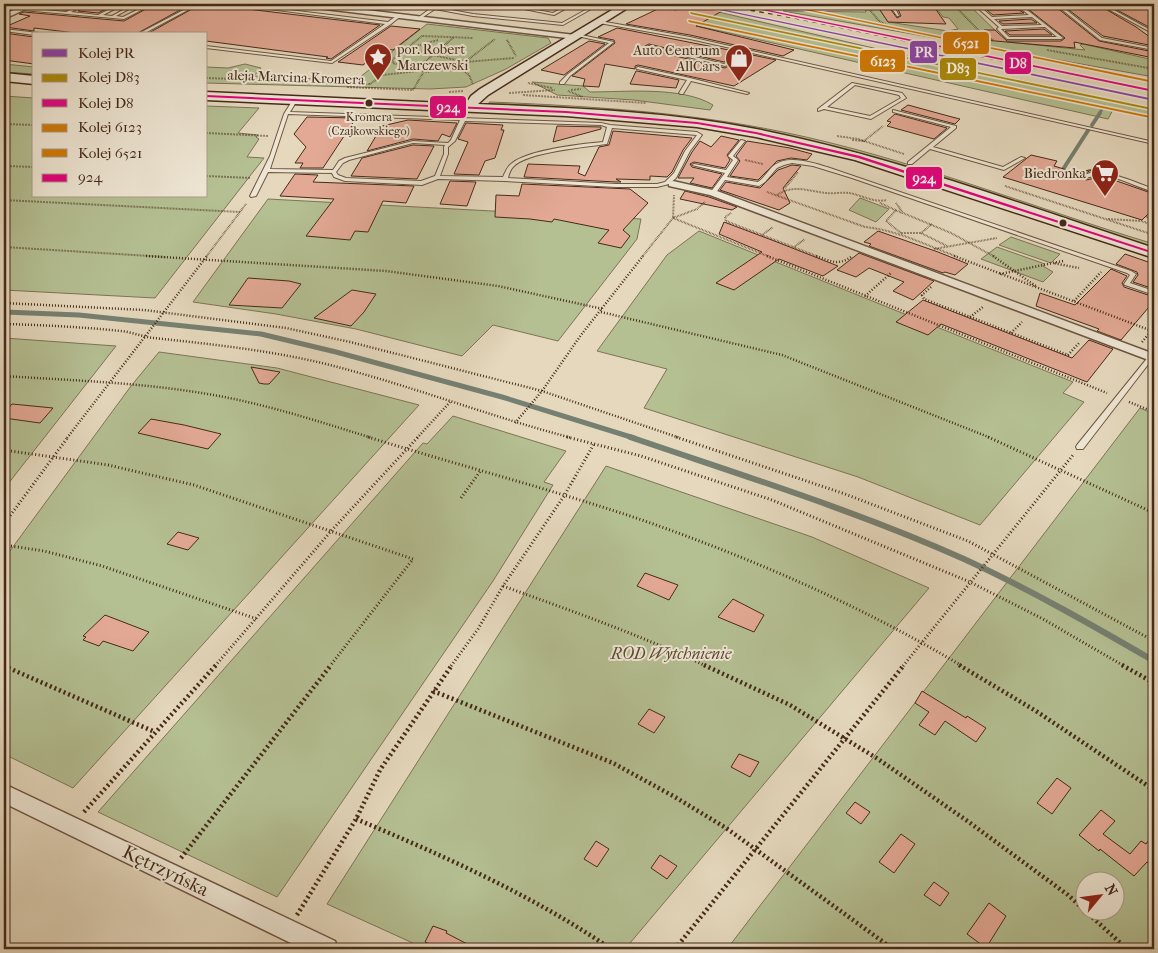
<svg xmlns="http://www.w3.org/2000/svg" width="1158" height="953" viewBox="0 0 1158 953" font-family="'IM FELL French Canon',serif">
  <rect width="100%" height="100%" fill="#e5d8bd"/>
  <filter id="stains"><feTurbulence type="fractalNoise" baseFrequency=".004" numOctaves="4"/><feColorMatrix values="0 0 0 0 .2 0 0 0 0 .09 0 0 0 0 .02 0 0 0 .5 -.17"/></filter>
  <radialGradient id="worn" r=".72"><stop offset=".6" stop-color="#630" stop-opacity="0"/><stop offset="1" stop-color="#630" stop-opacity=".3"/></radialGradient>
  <!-- green -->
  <path fill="#b4bf92" stroke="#7d7456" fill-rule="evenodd" d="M657,4H684L925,60L1154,108V120L1148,115L1114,108L1108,119L658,17L673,8Z
    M864,4H876L888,22L948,31L958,29L949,18L943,17L933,4H968L1007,42L1085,50L1080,45L1083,44L1154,60V77L783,11L866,12Z
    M427,24L548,38L551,43L506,69L466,87L430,89L206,83V67L228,68L245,64L261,68L254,76L355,81Z
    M4,64L34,67V74L4,72Z
    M532,82L583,86L590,92C625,92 682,86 713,105L710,110L634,100L557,95Z
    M4,96L34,98V196H206V106L259,108L238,133L258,135L256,137L259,139L247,157L264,158L155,298L4,290Z
    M490,102C589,106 686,112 783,132C909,158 1031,207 1154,244V249L927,175L788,137L486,105Z
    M860,198L889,209L876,222L849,210Z
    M268,199L641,219L637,239L558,341L493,325L462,356L356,329L276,314L193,302Z
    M699,231L1073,382L1063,393L1084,402L980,525L858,477L644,408L667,369L597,351L667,255Z
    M1011,237L1060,254L1051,263L999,245Z
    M997,247L1045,264L1043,266L1053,272L1043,282L981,259Z
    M4,338L116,346L4,489Z
    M159,352L277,368L419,405L73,788L4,754V559L131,386Z
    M1140,408L1154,414V949H727ZM1086,880H1116V910H1086Z
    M453,416L566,451L544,482L553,485L493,581L277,897L98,812L423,443L427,444Z
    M606,466L812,537L929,588L625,949H426L327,904Z"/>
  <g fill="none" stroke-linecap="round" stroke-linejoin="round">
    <!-- stream-far3 -->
    <path stroke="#768072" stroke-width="3" d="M1099,114L1104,106"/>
    <!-- stream-far2 -->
    <path stroke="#768072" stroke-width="4" d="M1092,125L1100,113
      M1060,174L1089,129"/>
    <!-- stream-far1 -->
    <path stroke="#768072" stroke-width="5" d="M4,312L79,315L261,334L336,352L502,397L634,438"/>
    <!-- stream -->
    <path stroke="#768072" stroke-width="6" d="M630,437C741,475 857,511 964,559C1029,589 1092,625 1154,661"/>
  </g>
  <!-- building -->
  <path fill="#e3a995" stroke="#462a19" d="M39,4H79L66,10L35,7Z
    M89,4H116L98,13L78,11Z
    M155,4H191L136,34H84L34,28V31L5,27L30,16L19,14L24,12L124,21Z
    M201,4H206L380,25L331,59L326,58L328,57L206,41V34H147Z
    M677,4H734L696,26L794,50L783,56L690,35L626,24L662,7L676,10Z
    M984,4H1049L1056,7L1099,41L1154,52V58L1074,42L1075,48L984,40V30H995L1007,41H1061L1065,38L1023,5Z
    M1097,4L1136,27L1154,40V46L1103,36L1065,7Z
    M1106,4H1145L1154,9V26H1147Z
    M878,7H889L897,18L901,16L897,7L935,8L946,24L888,22Z
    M987,10H1019L1024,13L993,15Z
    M1031,19L1037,23L1003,24L999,21Z
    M391,26L420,29L393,50L385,49L363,65L338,62Z
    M617,28L739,52L724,62L649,44L645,46L647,49L725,68L748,54L776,60L734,86L638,65L635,66V69L605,64L599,87L583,86L585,79L572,76L615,43L614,40L598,37Z
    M1044,29L1052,35H1010L1005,31Z
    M4,33L34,37V64L4,60Z
    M589,41L605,44L564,75L541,70Z
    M636,71H637L679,80L676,88L630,84Z
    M908,105L952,117L960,119L955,124L901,110Z
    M895,114L947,128L934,139L887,126L891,122L887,121Z
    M307,117L356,118L323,168H300L303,163H295L306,147L294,134Z
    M408,120L457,123L450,137L442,134L438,141L413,139L367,151L382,126Z
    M466,123L503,125L501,130H504L495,158L485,161L479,175L454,174L468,142L458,139Z
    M557,126L601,127V129L553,142Z
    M613,131L692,138L683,150L672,172L667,177L650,176V180L616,179L621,182H616L524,177L528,164L580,166L578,173L585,176L599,147L609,145Z
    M721,136L739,140L727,155L730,160L725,168L694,162L690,164L692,167L722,174L712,188L690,183L694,178H678L692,152L700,141L711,147Z
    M747,141L790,148L812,154L807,160L791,158L777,161L758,180L730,176L740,161L736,156Z
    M413,145L434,146L417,179L351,176L362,158Z
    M1031,155L1057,161L1054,166L1077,173L1089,170H1097L1104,171L1091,170L1081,176L1086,180L1095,178L1111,179L1154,194V208L1142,220L1003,177Z
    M792,165L801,166L783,188L790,203L779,210L720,190L726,182L760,188L778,170Z
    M295,174L318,175L313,182L414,186L406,203L383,201L368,232L355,231L350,240L306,236L334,199L280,196Z
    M450,181L476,182L467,206L440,204Z
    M522,184L630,189L648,203L623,230L630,236L621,248L598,243L609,230L554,219L552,222L530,219L495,217L496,195L519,196Z
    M685,191L709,197L737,207L732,210L680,199Z
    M724,222L777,242L838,266L823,276L779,259L734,290L716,283L762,252L719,234Z
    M878,231L938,252L968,264L955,275L945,272L943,273L869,246L871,244L864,242Z
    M859,253L934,281L913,300L893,291L904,282L869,268L856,277L837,270Z
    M1125,254L1154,264V289L1133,282L1138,275L1137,272L1116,264Z
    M1111,269L1127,276L1122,283L1124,287L1154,297V301L1121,340L1097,331L1099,329L1036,306L1040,293L1075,305Z
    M248,278L289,281L301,284L282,308L229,305Z
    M352,290L376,294L364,312L351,326L314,318Z
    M923,300L1072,358L1089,340L1113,349L1087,382L941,324L928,335L896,322Z
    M251,367L280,372L269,384H264L259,383Z
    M12,404L53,408L40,423L4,418V413Z
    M151,419L184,425L221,434L208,449L138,433Z
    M178,532L199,538L188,550L167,544Z
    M645,573L678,585L669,600L637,586Z
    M733,599L764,615L754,632L718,617Z
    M105,615L149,632L133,651L103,641L99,646L83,640L86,637L83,636Z
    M922,691L966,718L967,716L986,728L976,742L945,721L935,735L919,725L929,712L915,703Z
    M649,709L665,717L654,733L638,724Z
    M739,754L759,762L750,777L731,767Z
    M1057,778L1071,788L1052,814L1037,803Z
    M855,802L870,812L861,824L846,813Z
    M1101,810L1115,821L1103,834L1130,854L1141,841L1146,844L1154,833V868L1147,862L1134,876L1100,849L1099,851L1079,835Z
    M901,834L915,844L894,873L879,862Z
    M596,841L609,849L597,867L584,859Z
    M660,855L677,866L667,879L651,868Z
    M934,882L949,893L940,906L924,895Z
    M989,903L1006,916L986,948L967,934Z
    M433,926L447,931L446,933L477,949H442L425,942Z"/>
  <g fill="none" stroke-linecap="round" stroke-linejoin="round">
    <!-- lane casing -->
    <g stroke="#6e5642" stroke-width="2">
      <path id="lane" d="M83,4H87L71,12L98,15L120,4H124L103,15L112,16L134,4H138L116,16L123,17L149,4H153L124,19L22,10H4V8H23L66,12Z
        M195,4H199L143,34H138Z
        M231,4H240L388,22L399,14L402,15L391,24L332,63L206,48V46L331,61L385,24Z
        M365,4H369L356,11L353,10Z
        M413,4H419L473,14L562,23L596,4H600L563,25L473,16L435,9L420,19L419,17L431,8Z
        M499,4H505L553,13L570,4H574L554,15Z
        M889,4H893L899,16H897Z
        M977,4H981L984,6H1022L1063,38L1061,39H1007L997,29L999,27L980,10L981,7ZM984,8H1020L1029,15L992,17L983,9ZM1032,17L1042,25L1002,26L994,19ZM1045,27L1057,37H1009L1001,29Z
        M1055,4H1062L1060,5L1102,38L1154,48V50L1100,40Z
        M1099,4H1103L1154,32V34Z
        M600,21L690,37L1154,142V144L748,52L725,66L647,47L649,46L724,64L744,51L690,39L599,23Z
        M4,29L39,33L41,34L34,35L4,31Z
        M577,34L614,42L570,76L564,84H560V82L568,74L609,43L577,36Z
        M638,67L690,78L749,93L747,94L691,81L683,94H681L679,93L687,80L637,69L636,68Z
        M852,83L902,93L906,98L871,119L824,109L818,111V109ZM855,85L899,95L901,98L870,116L827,107Z
        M294,98L298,99L290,112L601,123L610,125L697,132L702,135L690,151L676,178L669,184L657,187H616L505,181L438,179L422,185L345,181L334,177L332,173L268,172L256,196L251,197L250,196L270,156L284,114ZM288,114L460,120L451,140L448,143L413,141L345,158L339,161L333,170L270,169ZM465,121L601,125L607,127L603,142C581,144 527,150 511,164C507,167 505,173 503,177L440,176L448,154V147L455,141ZM612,128L697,135L685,151L674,173L665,182L657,184H616L508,178C509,174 510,170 513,167C526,152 586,147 607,144ZM413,143L445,145L444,147V154L435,176L421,181L346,178L338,175L336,172L343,163L349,160Z
        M893,110L956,126V128L933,147L1003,167L1021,157L1025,158L1004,170L930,149L912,164H908V162L951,127L893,112Z
        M741,140L745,141L733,156L738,160L727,177L758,182C764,178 767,172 772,167C786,154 811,162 827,167L1131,271L1136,274L1130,283L1154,291V295L1125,285L1124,284L1130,275L1127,273L852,178L813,166L792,163L784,165L777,168L765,182L759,186L725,180L715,194H711L710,193L725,173L692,165L694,164L726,170L733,160L728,156Z
        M1092,172C1114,172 1134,182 1154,189V192C1132,186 1109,170 1086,178L1083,176Z
        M1151,355L1154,357L1153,358L1083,449H1077L1076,447L1077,445L1149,356Z"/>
    </g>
    <!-- street casing -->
    <g stroke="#6e5642" stroke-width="3">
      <path id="street" d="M28,4H37L4,19V14Z
        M297,4H316L575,35L579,37L575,39L300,6Z
        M673,181L717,191L1154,354V362L710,195L669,186V182Z
        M4,784L335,941L338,949H303L4,803Z"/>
    </g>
    <!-- secondary casing -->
    <g stroke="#462a19" stroke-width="3">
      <path id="secondary" d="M622,4H634L488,95L478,104C571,108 665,111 756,129C892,156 1023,205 1154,248V258L855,160L756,137L697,127L566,116L206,100V92L466,104L471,96L480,89Z
        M4,73L34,76V84L4,81Z"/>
    </g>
    <!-- path-far3 -->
    <path stroke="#462a19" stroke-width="2" stroke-dasharray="0.5 1" stroke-linecap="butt" d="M865,4L879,21L890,27
      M953,4L985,37L994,40
      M453,38L415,70L428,72L465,62L514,58
      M507,40L516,56
      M405,49L465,62L495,39
      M1047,50L1154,69
      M412,51L416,46L438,40
      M456,65L469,75L473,84
      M415,70L393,63L392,60L422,36L473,38
      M206,78L370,84
      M528,83L552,88
      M370,84L383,75L418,71
      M347,87L413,90
      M413,90L423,73
      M571,90L581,89
      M568,91L583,97
      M449,92L463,91
      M509,93L555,90
      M523,95L646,103
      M1133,115L1154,116
      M4,124L34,125
      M206,133L268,136
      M837,136L858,139L904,154
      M852,140L864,141L883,126
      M745,160L763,164
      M4,166L34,167
      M206,176L251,178
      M1005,186L1154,235
      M785,188L798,172
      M767,192L865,227C897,230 928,246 958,257
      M777,195C793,184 808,191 826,193C834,194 841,192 849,193C862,195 873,203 887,200
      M4,200L240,212
      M880,203L902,213
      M896,203L903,213L951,233L995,257
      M896,210L886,221L901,233
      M731,213L725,217L726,221L819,257
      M1146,217L1154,219
      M673,218L770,257
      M673,218L697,209L705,202
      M1108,219L1141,221L1154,225
      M901,233H921L947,246
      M921,233L932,224
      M762,235L773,227
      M4,247L166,257
      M794,247L805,239
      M934,249L997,238
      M206,257L246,204
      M642,257L673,218L674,195"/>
    <!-- path-far2 -->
    <path stroke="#462a19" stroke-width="2.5" stroke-dasharray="1 2" stroke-linecap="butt" d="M146,256L386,271L498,286L603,309
      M767,256L1107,393
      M816,256C830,261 838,266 851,257
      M954,256L1152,331
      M993,256L1037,287
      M1063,261L1053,263L1079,268
      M1000,274L1053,263
      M931,287L922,295L924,299L1068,355L1080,342
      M865,296L891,273
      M1074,301L1101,272
      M4,303L144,310L286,328L350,342L542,391L680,438
      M601,312L782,355L991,438
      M970,317L983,307
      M4,324C43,325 82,327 121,331C132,332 143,337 154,338C210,344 267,350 322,363C407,384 488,416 572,438
      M1011,333L1022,322
      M1142,342L1154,328
      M4,376C81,381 158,383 234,399C281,409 327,424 372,438
      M1129,402L1154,412
      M515,423L542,391L581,335L643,256
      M67,438L207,256
      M417,438L450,402"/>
    <!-- path-far1 -->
    <path stroke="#462a19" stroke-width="3" stroke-dasharray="1 2.5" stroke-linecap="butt" d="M368,437C458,465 550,489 639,519C751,558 860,605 962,666
      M567,437L641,456L772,500L970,582L1043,619L1124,666
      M676,437L845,494L968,541L1154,641
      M988,437L1154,513
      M4,450L108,465L194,485L413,559L330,666
      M461,498L481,470
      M4,524L68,437
      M4,545L44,551L102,566L257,619
      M503,586C572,611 640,635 706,666
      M215,666L332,530L418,437
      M451,666L478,629L503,586L564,496L594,444
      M903,666L1073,455"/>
    <!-- path -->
    <path stroke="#462a19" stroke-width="4.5" stroke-dasharray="2 3" stroke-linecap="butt" d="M704,665L790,705L878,759L966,820L1068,895L1127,949
      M959,665L1036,711L1154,790
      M1122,665L1154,683
      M4,666L155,732
      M433,691L613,763L675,797L726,828L893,949
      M84,812L216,665
      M356,819C442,855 534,896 611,949
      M181,858L331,665
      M297,915L356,819L380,770L452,665
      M675,949L904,665"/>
    <!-- lane -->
    <use href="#lane" fill="#eee6d4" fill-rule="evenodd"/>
    <!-- street -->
    <use href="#street" fill="#eee6d4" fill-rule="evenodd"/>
    <!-- secondary -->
    <use href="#secondary" fill="#eee6d4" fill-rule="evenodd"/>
    <!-- rail -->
    <path stroke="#462a19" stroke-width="2" stroke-dasharray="4.5 4.5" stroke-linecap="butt" d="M715,4L791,17L1154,92"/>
    <!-- bus-1 casing -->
    <g stroke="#eee6d4" stroke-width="4">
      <path id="bus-1" d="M206,95L566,111L697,122L756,132L860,156L1154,252V254L858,158L756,134L697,124L566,113L206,97Z"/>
    </g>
    <!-- bus-1 -->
    <use href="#bus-1" fill="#e5007d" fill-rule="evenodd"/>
    <!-- rail-1 casing -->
    <g stroke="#eee6d4" stroke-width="3">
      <path id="rail-1" d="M691,4H697L1154,99V101Z"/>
    </g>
    <!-- rail-2 casing -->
    <g stroke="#eee6d4" stroke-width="3">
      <path id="rail-2" d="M690,12L1152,108L1154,109L1152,110L691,14Z"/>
    </g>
    <!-- rail-3 casing -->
    <g stroke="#eee6d4" stroke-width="3">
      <path id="rail-3" d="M733,4H739L1154,90V92Z"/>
    </g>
    <!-- rail-4 casing -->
    <g stroke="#eee6d4" stroke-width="3">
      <path id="rail-4" d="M688,20L1150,116L1152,117L1150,118L689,22Z"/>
    </g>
    <!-- rail-5 casing -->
    <g stroke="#eee6d4" stroke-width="3">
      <path id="rail-5" d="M776,4H782L1154,81V83Z"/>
    </g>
    <!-- rail-1 -->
    <use href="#rail-1" fill="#8e44ad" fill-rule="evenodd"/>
    <!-- rail-2 -->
    <use href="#rail-2" fill="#ac8c0b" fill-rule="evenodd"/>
    <!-- rail-3 -->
    <use href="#rail-3" fill="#e00885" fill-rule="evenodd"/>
    <!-- rail-4 -->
    <use href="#rail-4" fill="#d17a06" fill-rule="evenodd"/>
    <!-- rail-5 -->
    <use href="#rail-5" fill="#d17a06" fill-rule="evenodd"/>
  </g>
  <!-- icons -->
  <defs>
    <g id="sight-pin" transform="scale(1.4375)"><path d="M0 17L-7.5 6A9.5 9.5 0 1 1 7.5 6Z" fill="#8f2418" stroke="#eee6d4"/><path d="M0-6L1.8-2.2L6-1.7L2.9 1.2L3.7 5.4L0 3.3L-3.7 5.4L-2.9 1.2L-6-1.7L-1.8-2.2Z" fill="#fff"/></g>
    <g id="shop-pin" transform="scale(1.4375)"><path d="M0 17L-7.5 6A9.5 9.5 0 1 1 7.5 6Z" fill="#8f2418" stroke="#eee6d4"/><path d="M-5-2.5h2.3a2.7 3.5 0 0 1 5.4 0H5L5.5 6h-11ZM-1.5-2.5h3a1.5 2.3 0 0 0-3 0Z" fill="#fff"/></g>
    <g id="supermarket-pin" transform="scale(1.4375)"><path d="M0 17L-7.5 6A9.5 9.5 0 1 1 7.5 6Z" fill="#8f2418" stroke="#eee6d4"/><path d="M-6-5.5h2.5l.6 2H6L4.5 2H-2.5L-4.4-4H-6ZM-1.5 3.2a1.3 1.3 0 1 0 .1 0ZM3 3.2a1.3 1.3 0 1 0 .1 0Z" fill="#fff"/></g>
  </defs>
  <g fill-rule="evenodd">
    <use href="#sight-pin" x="378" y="57"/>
    <use href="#shop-pin" x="739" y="58"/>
    <use href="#supermarket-pin" x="1105" y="173"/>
  </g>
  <!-- markers -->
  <g fill="#462a19" stroke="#eee6d4" stroke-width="2">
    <circle cx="369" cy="103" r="4.5"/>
    <circle cx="1063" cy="223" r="4.5"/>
  </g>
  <g text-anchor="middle" stroke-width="4" stroke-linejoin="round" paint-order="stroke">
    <!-- far-bus labels -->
    <g font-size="12" fill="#462a19" stroke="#eee6d4">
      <text x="369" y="121">Kromera<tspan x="369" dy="14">(Czajkowskiego)</tspan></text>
    </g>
    <!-- far-poi labels -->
    <g font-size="14" fill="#462a19" stroke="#eee6d4" text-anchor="end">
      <text x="397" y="54" text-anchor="start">por. Robert<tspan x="397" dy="16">Marczewski</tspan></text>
      <text x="720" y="55">Auto Centrum<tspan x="720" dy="16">AllCars</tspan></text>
      <text x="1086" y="178">Biedronka</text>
    </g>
    <!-- far-street labels -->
    <g font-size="14" fill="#462a19" stroke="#eee6d4">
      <text transform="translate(296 77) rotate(2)" y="5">aleja Marcina Kromera</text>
    </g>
    <!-- park labels -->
    <g font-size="16" font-style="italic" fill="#5c4831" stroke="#eee6d4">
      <text x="671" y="659">ROD Wytchnienie</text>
    </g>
    <!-- near-street labels -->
    <g font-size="19" fill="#462a19" stroke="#eee6d4">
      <text transform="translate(166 870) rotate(26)" y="7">Kętrzyńska</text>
    </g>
  </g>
  <g stroke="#eee6d4" stroke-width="2">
    <rect x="942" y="31" width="48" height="24" rx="5" fill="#d17a06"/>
    <rect x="909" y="40" width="29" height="24" rx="5" fill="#8e44ad"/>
    <rect x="859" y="49" width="47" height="24" rx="5" fill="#d17a06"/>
    <rect x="1004" y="51" width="28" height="24" rx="5" fill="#e00885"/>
    <rect x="939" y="57" width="38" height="24" rx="5" fill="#ac8c0b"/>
    <rect x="429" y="95" width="38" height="24" rx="5" fill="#e5007d"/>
    <rect x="905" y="166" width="38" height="24" rx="5" fill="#e5007d"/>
  </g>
  <g font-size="14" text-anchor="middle" font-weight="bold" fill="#fff">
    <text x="966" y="48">6521</text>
    <text x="924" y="57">PR</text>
    <text x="883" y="66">6123</text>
    <text x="1018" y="68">D8</text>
    <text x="958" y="73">D83</text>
    <text x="448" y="112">924</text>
    <text x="924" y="183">924</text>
  </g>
  <!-- margin -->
  <rect width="1158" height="953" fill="none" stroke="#e5d8bd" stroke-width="20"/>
  <rect x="5" y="5" width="1148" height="943" fill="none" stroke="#462a19" stroke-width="2.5"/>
  <rect x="10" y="10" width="1138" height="933" fill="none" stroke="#462a19"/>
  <!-- legend -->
  <rect x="32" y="32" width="175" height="165" fill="#eee6d4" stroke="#ab9b89"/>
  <rect x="42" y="49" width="25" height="8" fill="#8e44ad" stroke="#ab9b89"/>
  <text x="78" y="58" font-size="15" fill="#462a19">Kolej PR</text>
  <rect x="42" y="74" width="25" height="8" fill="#ac8c0b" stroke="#ab9b89"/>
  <text x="78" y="82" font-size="15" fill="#462a19">Kolej D83</text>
  <rect x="42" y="99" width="25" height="8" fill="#e00885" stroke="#ab9b89"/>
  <text x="78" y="108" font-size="15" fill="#462a19">Kolej D8</text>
  <rect x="42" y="124" width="25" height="8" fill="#d17a06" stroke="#ab9b89"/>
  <text x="78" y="132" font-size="15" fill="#462a19">Kolej 6123</text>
  <rect x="42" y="149" width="25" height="8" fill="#d17a06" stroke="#ab9b89"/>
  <text x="78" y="158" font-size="15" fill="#462a19">Kolej 6521</text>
  <rect x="42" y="174" width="25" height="8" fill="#e5007d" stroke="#ab9b89"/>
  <text x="78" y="182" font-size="15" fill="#462a19">924</text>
  <!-- north arrow -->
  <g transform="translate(1100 896) rotate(61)"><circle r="24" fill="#eee6d4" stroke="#ab9b89"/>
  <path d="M0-4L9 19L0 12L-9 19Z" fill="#8f2418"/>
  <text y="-8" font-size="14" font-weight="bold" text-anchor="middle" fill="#462a19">N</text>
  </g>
  <rect width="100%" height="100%" filter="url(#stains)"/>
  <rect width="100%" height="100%" fill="url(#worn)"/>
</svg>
